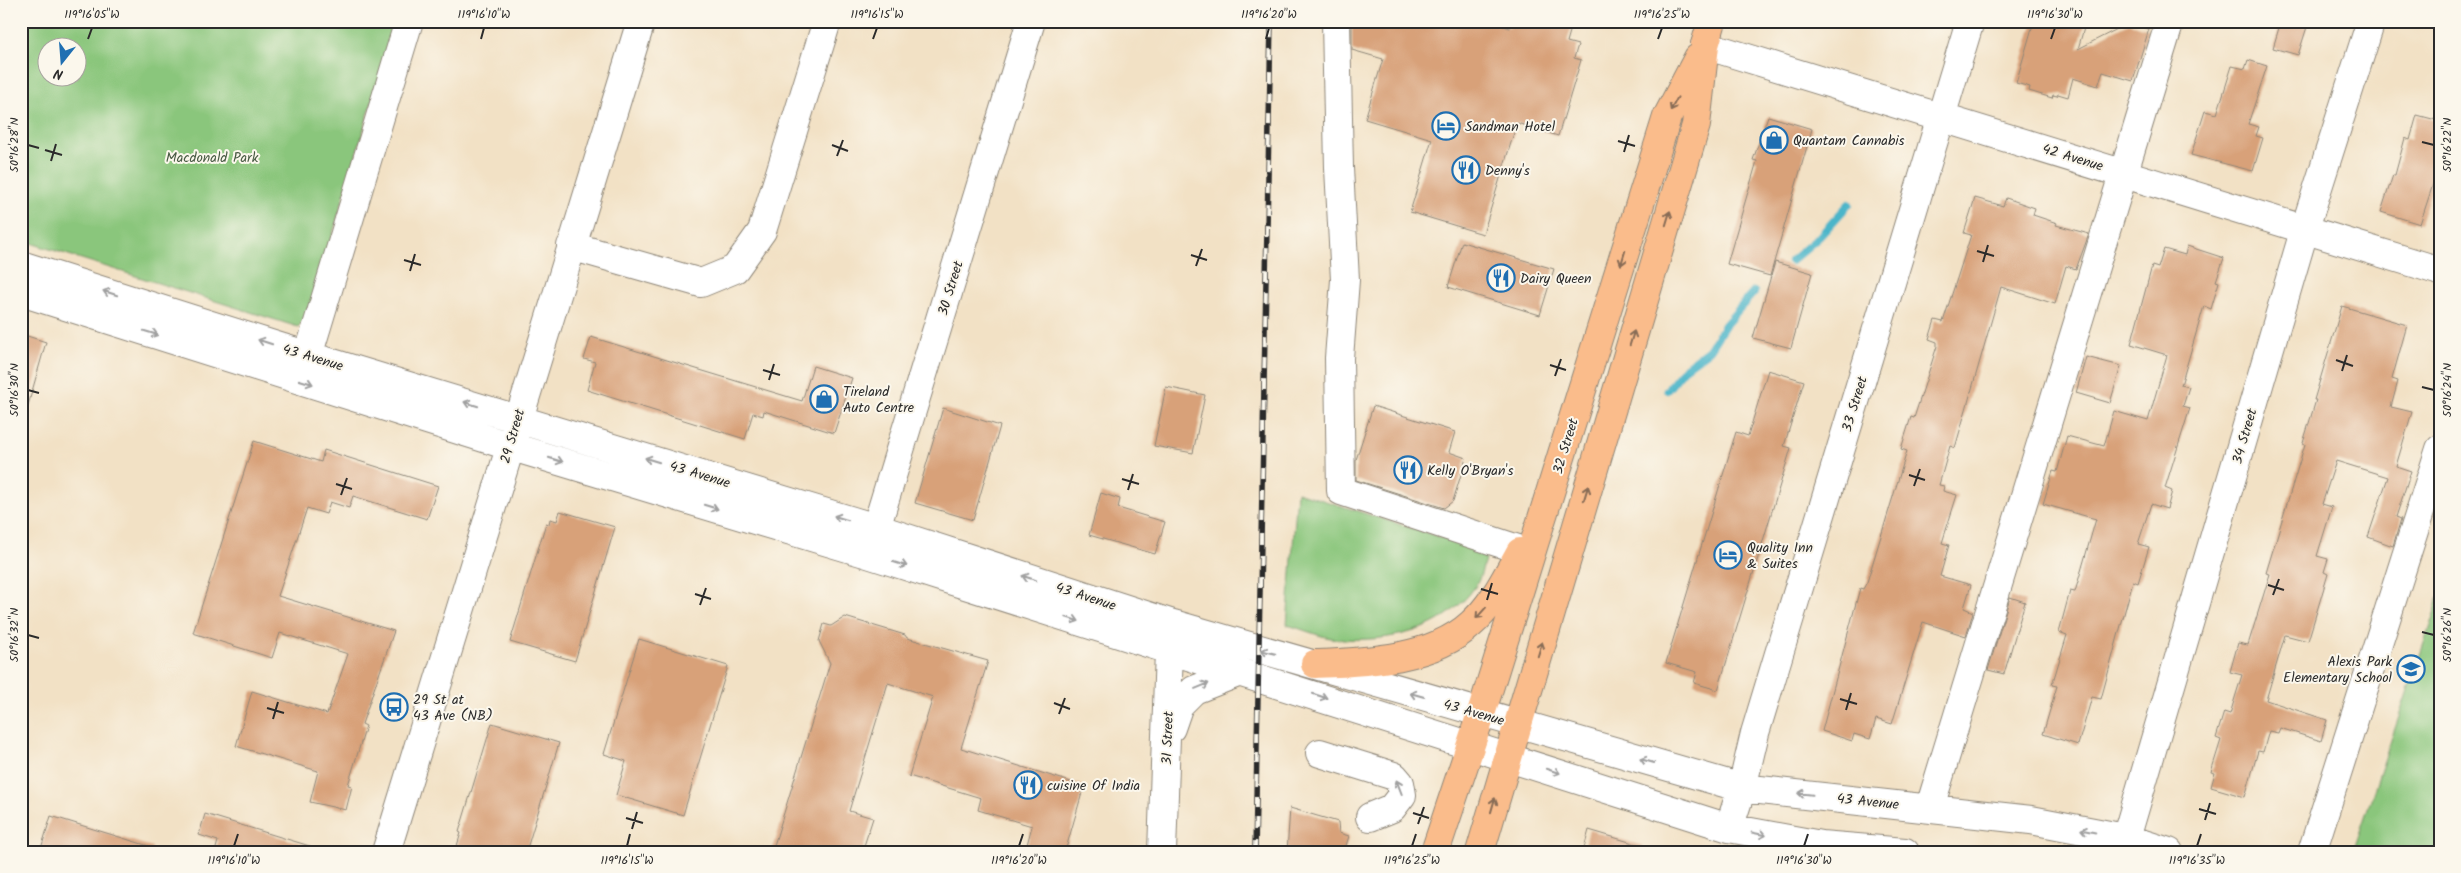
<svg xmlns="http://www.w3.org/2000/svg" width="2461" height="873" viewBox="0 0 2461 873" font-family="Kalam,sans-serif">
  <rect width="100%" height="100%" fill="#fbf7ec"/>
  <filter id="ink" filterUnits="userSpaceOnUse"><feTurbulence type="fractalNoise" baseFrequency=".02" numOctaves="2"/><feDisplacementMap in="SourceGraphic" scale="10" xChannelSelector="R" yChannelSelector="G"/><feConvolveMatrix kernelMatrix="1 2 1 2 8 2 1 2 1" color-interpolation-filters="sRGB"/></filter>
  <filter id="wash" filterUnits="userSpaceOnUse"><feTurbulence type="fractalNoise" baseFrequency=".0096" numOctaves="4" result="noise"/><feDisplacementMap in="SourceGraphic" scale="20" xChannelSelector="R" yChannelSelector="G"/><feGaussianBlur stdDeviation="1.12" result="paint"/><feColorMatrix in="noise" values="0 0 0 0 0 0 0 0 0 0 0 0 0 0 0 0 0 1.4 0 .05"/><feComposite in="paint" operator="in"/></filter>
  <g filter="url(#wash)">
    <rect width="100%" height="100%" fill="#f2e1c5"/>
    <!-- green -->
    <path fill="#8ac67b" stroke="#5a7853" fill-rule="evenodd" d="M21,21H396L308,317L298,327L21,240ZM48,48H78V78H48Z
      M1297,492L1487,552C1484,563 1481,578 1475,587C1443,632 1390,642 1338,639C1322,638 1303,629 1287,625Z
      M2440,596V852H2353Z"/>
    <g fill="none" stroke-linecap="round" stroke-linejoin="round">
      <!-- stream -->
      <path stroke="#4bb5c9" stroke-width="8" d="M1791,261L1819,237L1849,204
        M1667,390L1686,367L1709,350L1725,325L1754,292"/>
    </g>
    <g id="blocks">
      <!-- building -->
      <path fill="#d8a179" d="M1352,21H1488L1510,28L1512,21H1573L1567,42L1578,45L1574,58L1581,60L1558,136L1517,123L1483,234L1410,212L1432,139L1365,119L1383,59L1352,50Z
        M2034,21H2086L2078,49L2129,23L2149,29L2133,81L2103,72L2098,86L2073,78L2068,97L2058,94L2057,96L2053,95L2052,98L2029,91L2030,87L2016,83Z
        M2281,21L2307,27L2298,55L2273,48Z
        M2248,60L2267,66L2248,124L2259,127L2256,136L2263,138L2253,171L2191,155L2205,111L2217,114L2232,66L2245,69Z
        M2417,115L2440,121V163L2420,224L2381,212L2393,175H2395L2405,138L2410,140Z
        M1768,116L1812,129L1770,276L1727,264L1757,161L1753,160Z
        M1975,198L2003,206L2006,198L2035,208L2033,215L2057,223L2056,225L2089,234L2076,269L2066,266L2055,304L2001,287L1955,448L1950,446L1939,485L1944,486L1943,491L1957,495L1942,543L1949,545L1940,576L1971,585L1964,608L1973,612L1966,636L1923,622L1892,724L1876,719L1870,739L1854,734L1852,741L1822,731L1860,588L1863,589L1867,582L1907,451L1901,449L1911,417L1914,418L1937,346V342L1929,339L1935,320L1943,322L1971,235L1964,233Z
        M1462,242L1554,269L1540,315L1448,287Z
        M2187,246L2224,258L2216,281L2219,282L2211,309L2204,306L2181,385L2189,387L2183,406L2190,408L2165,488L2172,491L2167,509L2151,504L2138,544L2149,547L2138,583L2133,581L2101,699L2092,697L2078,745L2043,734L2057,686L2052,685L2067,635L2059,632L2070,591L2075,592L2096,519L2043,504L2053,471L2057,472L2067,436L2104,446L2114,411L2148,421L2167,355L2131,344L2152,266L2158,268L2164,249L2185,255Z
        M1775,262L1812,273L1791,348L1753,338Z
        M2342,306L2407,325L2392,379L2398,381L2391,407L2412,412L2396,466L2411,471L2396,517L2401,519L2393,546L2368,537L2388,477L2336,461L2322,504L2332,507L2317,556L2328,559L2324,572L2328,574L2308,641L2285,635L2266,700L2327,720L2321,741L2280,728L2278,733L2269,731L2263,752L2258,751L2245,797L2211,787L2215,773L2211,772L2221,740L2216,738L2224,712L2230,714L2242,675L2230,672L2238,643L2248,645L2270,574L2266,573L2305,444L2303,443L2316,400H2314Z
        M21,334L46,342L27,409L21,408Z
        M591,337L802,401L813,366L852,378L834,433L764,411L763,416L753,413L745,439L587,390L595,362L584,359Z
        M2086,357L2121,366L2110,403L2076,393Z
        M1768,370L1804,381L1784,446L1791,448L1718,690L1694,683L1697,672L1666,663L1736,432L1748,436Z
        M1166,387L1205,395L1193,453L1154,446Z
        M1373,406L1455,432L1449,452L1466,458L1453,501L1444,508L1356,480V460Z
        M943,408L1000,426L973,520L915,503Z
        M254,441L321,462L324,450L438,486L427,519L353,496L349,508L330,502L326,514L307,508L278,596L394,631L362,724L366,726L348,785L352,786L346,810L310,802L318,771L236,746L252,691L327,714L348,654L280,633L272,658L193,633Z
        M1101,493L1120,499L1118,508L1165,522L1155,554L1089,535Z
        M560,511L615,527L575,661L510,642L546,523L549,524L550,519L557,521Z
        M2010,597L2025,602L2004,674L1988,670Z
        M845,617L905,635L907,638L988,661L961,748L1084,786L1065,852H1025L1032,826L978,810L981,798L909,776L933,697L888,683L849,811L873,818L862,852H772L830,663L819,641L824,624L831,626Z
        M639,639L728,666L683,815L616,795L626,761L604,754Z
        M492,723L559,743L526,852H455L461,833L459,832Z
        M1290,808L1338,822L1339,833L1349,836L1344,852H1287Z
        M205,814L313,847L312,852H215L218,841L199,835Z
        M51,816L152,847L151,852H40Z
        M1589,830L1643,846L1642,852H1583Z"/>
    </g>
  </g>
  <g filter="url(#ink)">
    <use href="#blocks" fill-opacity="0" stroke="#8e8678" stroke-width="1"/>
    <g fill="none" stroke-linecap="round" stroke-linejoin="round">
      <!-- minor casing -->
      <g stroke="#8e8678" stroke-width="30">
        <path id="minor" d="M1336,21L1339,168L1345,280L1339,358L1341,491L1521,550
          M1705,45L2440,271
          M571,246L701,283L735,269L762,231L827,21
          M21,265L280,347L876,528L1173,624L1742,788L2031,820L2125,838L2169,852
          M21,292L509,446L868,554L1729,828L1821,845L1905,852
          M308,356L409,21
          M871,545L1031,21
          M1171,728L1179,705L1194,690L1240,672
          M1320,753L1394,776L1400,783L1402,795L1392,808L1370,817
          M1930,807L2170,21
          M1729,828L1742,788L1755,733L1970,21
          M386,852L641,21
          M1162,852L1169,650L1172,634
          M2122,852L2305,228L2371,21
          M2312,852L2440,449"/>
      </g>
      <!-- highway casing -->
      <g stroke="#8e8678" stroke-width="30">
        <path id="highway" d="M1315,664C1364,662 1432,660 1471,624C1493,605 1506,577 1520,552
          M1435,852L1481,714L1667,117L1698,58
          M1480,852L1696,125L1705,45L1712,21"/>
      </g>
      <!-- minor -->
      <use href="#minor" stroke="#fff" stroke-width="28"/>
      <!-- highway -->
      <use href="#highway" stroke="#fabc8b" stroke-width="28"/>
      <!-- rail casing -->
      <g stroke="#2b2b2b" stroke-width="5.5">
        <path id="rail" d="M1255,852L1271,21"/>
      </g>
      <!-- rail -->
      <use href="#rail" stroke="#fbf7ec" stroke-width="4" stroke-dasharray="11" stroke-linecap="butt"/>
    </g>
    <!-- one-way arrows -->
    <defs><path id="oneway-shaft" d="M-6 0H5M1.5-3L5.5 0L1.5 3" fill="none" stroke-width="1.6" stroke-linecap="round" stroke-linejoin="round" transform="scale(1.25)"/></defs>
    <g stroke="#886c56">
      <use href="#oneway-shaft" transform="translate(1674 104) rotate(118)"/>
      <use href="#oneway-shaft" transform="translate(1668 218) rotate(-73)"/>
      <use href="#oneway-shaft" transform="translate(1623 258) rotate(107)"/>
      <use href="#oneway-shaft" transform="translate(1632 338) rotate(-73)"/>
      <use href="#oneway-shaft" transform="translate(1586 493) rotate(-73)"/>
      <use href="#oneway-shaft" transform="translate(1481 613) rotate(132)"/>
      <use href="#oneway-shaft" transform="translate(1540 649) rotate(-73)"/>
      <use href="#oneway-shaft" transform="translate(1493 805) rotate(-74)"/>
    </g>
    <g stroke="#a0a0a0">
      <use href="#oneway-shaft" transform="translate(110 293) rotate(-162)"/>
      <use href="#oneway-shaft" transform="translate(151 333) rotate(17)"/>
      <use href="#oneway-shaft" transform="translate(265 342) rotate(-162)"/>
      <use href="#oneway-shaft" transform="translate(306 382) rotate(17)"/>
      <use href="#oneway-shaft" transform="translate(471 404) rotate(-163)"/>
      <use href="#oneway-shaft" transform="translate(556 460) rotate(17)"/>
      <use href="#oneway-shaft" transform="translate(652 460) rotate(-163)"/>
      <use href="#oneway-shaft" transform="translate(711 507) rotate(17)"/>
      <use href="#oneway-shaft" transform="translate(841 518) rotate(-163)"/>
      <use href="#oneway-shaft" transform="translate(900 564) rotate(18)"/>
      <use href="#oneway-shaft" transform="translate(1029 578) rotate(-162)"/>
      <use href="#oneway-shaft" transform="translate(1072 619) rotate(18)"/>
      <use href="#oneway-shaft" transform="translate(1268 652) rotate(-166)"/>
      <use href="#oneway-shaft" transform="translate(1202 686) rotate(-22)"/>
      <use href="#oneway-shaft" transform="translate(1417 695) rotate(-164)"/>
      <use href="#oneway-shaft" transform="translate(1320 696) rotate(18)"/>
      <use href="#oneway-shaft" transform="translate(1647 761) rotate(-164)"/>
      <use href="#oneway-shaft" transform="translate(1553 771) rotate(18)"/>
      <use href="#oneway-shaft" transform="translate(1399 787) rotate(-111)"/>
      <use href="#oneway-shaft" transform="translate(1805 794) rotate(-174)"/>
      <use href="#oneway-shaft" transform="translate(2088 831) rotate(-169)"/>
      <use href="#oneway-shaft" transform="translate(1759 834) rotate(11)"/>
    </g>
  </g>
  <!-- ticks -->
  <path fill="none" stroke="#2b2b2b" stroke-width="2" d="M88,39L92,28M481,39L484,28M873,39L877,28M1266,39L1269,28M1658,39L1662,28M2051,39L2055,28M1618,141L1635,146M2422,142L2434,145M28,145L39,148M832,145L848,151M45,150L62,155M1624,152L1629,135M837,156L843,140M51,161L56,144M1977,251L1994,256M1191,255L1207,260M404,260L421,265M1983,262L1988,245M1196,266L1202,249M410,271L415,254M2336,360L2353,366M1550,365L1566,370M763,370L780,375M2342,371L2347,355M1555,376L1561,359M769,380L774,364M2422,387L2434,390M28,390L39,393M1909,475L1925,480M1122,479L1139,484M336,484L352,489M1914,486L1920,469M1128,490L1133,474M341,495L347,478M2268,585L2284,590M1481,589L1498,594M695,594L711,599M2273,595L2279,579M1487,600L1492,583M700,605L706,588M2422,632L2434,635M28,635L39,638M1840,699L1857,704M1054,703L1070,709M267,708L284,713M1846,710L1851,693M1059,714L1065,698M273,719L278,702M2199,809L2216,814M1413,813L1429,818M626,818L643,823M2205,820L2210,803M1418,824L1424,807M632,829L637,812M234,846L238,834M627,846L630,834M1019,846L1023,834M1412,846L1416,834M1804,846L1808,834M2197,846L2201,834"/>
  <!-- icons -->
  <defs>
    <g id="hotel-ring" transform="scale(1.4375)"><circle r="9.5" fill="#fbf7ec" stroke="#1f6fb2" stroke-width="1.5"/><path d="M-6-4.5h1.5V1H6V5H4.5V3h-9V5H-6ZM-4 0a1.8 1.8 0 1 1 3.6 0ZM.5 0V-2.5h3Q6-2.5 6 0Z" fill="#1f6fb2"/></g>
    <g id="shop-ring" transform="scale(1.4375)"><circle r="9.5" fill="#fbf7ec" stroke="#1f6fb2" stroke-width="1.5"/><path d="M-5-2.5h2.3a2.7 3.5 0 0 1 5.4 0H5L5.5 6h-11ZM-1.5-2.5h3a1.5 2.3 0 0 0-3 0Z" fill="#1f6fb2"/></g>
    <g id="restaurant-ring" transform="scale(1.4375)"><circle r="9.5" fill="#fbf7ec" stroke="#1f6fb2" stroke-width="1.5"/><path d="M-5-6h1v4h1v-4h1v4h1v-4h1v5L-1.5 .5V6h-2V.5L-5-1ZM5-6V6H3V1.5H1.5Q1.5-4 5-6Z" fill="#1f6fb2"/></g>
    <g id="school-ring" transform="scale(1.4375)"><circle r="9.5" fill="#fbf7ec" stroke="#1f6fb2" stroke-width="1.5"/><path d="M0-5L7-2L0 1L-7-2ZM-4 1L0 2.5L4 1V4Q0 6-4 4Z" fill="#1f6fb2"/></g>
    <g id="bus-ring" transform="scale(1.4375)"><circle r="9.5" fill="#fbf7ec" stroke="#1f6fb2" stroke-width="1.5"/><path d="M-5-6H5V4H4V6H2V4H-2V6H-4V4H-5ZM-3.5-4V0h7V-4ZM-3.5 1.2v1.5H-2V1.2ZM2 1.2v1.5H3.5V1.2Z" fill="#1f6fb2"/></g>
  </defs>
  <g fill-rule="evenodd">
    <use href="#hotel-ring" x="1446" y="126"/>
    <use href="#shop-ring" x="1774" y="140"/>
    <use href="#restaurant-ring" x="1466" y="170"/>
    <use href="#restaurant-ring" x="1501" y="278"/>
    <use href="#shop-ring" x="824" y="399"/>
    <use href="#restaurant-ring" x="1408" y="470"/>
    <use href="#hotel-ring" x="1728" y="555"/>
    <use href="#school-ring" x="2411" y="669"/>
    <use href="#bus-ring" x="394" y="707"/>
    <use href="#restaurant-ring" x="1028" y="785"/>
  </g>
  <g text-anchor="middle" stroke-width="4" stroke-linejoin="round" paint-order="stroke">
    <!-- poi labels -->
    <g font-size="14" fill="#2b2b2b" stroke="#fbf7ec" text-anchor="start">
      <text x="1465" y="131">Sandman Hotel</text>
      <text x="1793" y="145">Quantam Cannabis</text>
      <text x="1485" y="175">Denny's</text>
      <text x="1520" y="283">Dairy Queen</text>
      <text x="843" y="396">Tireland<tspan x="843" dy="16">Auto Centre</tspan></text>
      <text x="1427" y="475">Kelly O'Bryan's</text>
      <text x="1747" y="552">Quality Inn<tspan x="1747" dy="16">&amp; Suites</tspan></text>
      <text x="2392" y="666" text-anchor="end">Alexis Park<tspan x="2392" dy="16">Elementary School</tspan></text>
      <text x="413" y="704">29 St at<tspan x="413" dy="16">43 Ave (NB)</tspan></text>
      <text x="1047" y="790">cuisine Of India</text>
    </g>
    <!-- park labels -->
    <g font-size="14" fill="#485a43" stroke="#fbf7ec">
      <text x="212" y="162">Macdonald Park</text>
    </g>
    <!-- street labels -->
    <g font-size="14" fill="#2b2b2b" stroke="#fbf7ec">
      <text transform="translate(2073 157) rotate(17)" y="5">42 Avenue</text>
      <text transform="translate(950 288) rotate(-73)" y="5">30 Street</text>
      <text transform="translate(313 357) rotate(17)" y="5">43 Avenue</text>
      <text transform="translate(1854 404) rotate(-73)" y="5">33 Street</text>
      <text transform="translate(512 436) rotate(-74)" y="5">29 Street</text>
      <text transform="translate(2244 436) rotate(-74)" y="5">34 Street</text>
      <text transform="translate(1565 446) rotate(-73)" y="5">32 Street</text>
      <text transform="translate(700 474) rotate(17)" y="5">43 Avenue</text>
      <text transform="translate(1086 596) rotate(18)" y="5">43 Avenue</text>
      <text transform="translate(1474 712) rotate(16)" y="5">43 Avenue</text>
      <text transform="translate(1167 738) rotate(-88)" y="5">31 Street</text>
      <text transform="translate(1868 801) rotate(6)" y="5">43 Avenue</text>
    </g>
  </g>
  <!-- margin -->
  <rect width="2461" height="873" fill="none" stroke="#fbf7ec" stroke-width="55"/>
  <!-- north arrow -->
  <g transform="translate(62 62) rotate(197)"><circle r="24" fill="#fbf7ec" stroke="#a8a59f"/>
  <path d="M0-4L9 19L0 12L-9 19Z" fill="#1f6fb2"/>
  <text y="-8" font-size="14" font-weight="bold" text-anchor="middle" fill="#2b2b2b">N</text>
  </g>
  <rect x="28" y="28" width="2406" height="818" fill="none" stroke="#2b2b2b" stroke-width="2"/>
  <g font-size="12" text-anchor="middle" fill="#2b2b2b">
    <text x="92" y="18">119°16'05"W</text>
    <text x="484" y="18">119°16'10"W</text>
    <text x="877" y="18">119°16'15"W</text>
    <text x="1269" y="18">119°16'20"W</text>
    <text x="1662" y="18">119°16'25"W</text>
    <text x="2055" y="18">119°16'30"W</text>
    <text transform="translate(14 145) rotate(-90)" y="4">50°16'28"N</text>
    <text transform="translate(2447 145) rotate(-90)" y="4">50°16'22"N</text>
    <text transform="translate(14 390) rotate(-90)" y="4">50°16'30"N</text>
    <text transform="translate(2447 390) rotate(-90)" y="4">50°16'24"N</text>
    <text transform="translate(14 635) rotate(-90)" y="4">50°16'32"N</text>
    <text transform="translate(2447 635) rotate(-90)" y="4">50°16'26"N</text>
    <text x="234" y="864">119°16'10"W</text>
    <text x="627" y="864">119°16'15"W</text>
    <text x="1019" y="864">119°16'20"W</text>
    <text x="1412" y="864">119°16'25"W</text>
    <text x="1804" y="864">119°16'30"W</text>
    <text x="2197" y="864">119°16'35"W</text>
  </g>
</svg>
